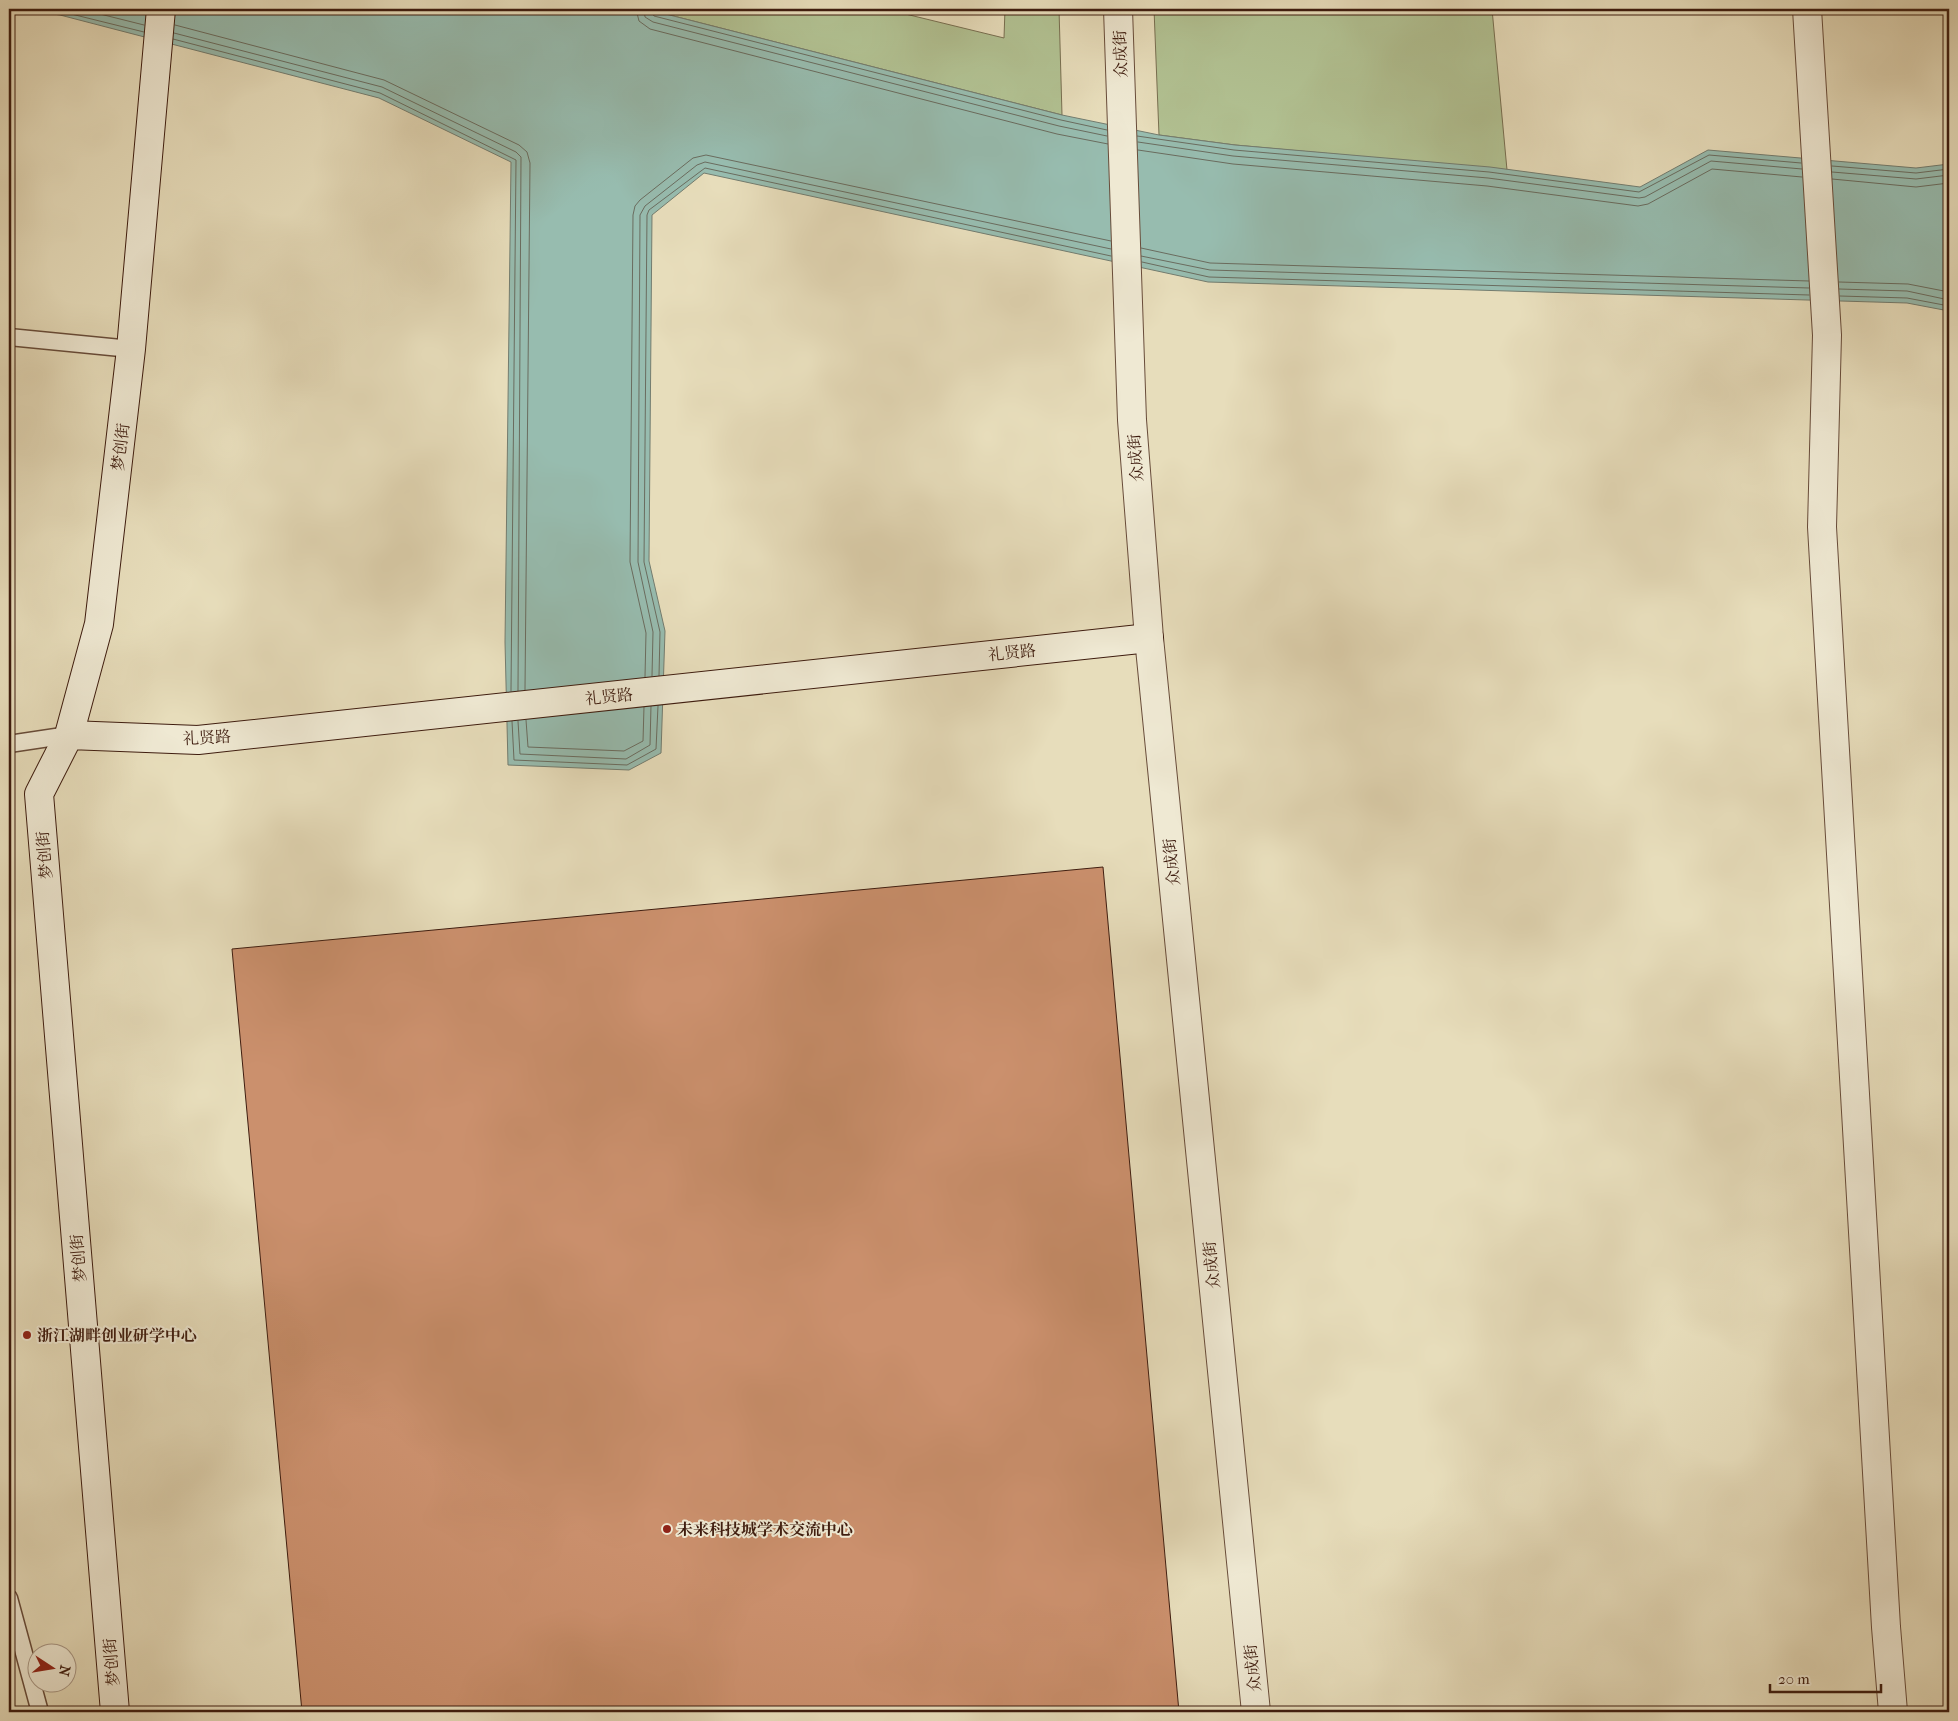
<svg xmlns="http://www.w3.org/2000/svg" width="1958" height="1721" viewBox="0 0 1958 1721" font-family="'IM FELL French Canon','Noto Serif SC',serif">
  <rect width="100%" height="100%" fill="#e7ddbb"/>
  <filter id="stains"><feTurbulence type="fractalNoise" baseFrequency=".004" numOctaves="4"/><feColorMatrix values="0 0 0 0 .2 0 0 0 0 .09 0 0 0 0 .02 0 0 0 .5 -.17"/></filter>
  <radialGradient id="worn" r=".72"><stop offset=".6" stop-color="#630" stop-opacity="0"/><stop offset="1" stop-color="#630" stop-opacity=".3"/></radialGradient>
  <!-- green -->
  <path fill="#b2c293" stroke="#786f51" d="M646,9H885L1004,38L1005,9H1059L1062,115Z
    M1154,9H1492L1507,170L1235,145L1159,135Z"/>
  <!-- water -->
  <path fill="#97bcaf" stroke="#737c6f" d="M16,9H646L1062,115L1159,135L1235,145L1490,167L1640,187L1708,150L1916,168L1949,164V311L1907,303L1208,282L704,173L652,215L649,561L665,631L661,753L629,770L508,765L505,642L511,162L379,98L60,15Z"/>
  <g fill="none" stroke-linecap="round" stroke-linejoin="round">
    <!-- shore -->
    <path stroke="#6a6c5f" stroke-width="1" d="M51,9L144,32
      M80,9L144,25
      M636,9L639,21L650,29L1057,134L1108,144
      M644,9L645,17L653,22L1059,126L1107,136
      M650,9L654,16L1061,120L1107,130
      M175,25L384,80L519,145L527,152L530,163L525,690
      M174,33L382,87L516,152L521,157L518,691
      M173,39L380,93L516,160L511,691
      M1137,136L1234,150L1489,172L1639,192L1709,155L1801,163
      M1138,142L1233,156L1488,178L1639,198L1645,197L1711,161L1802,169
      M1138,150L1233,164L1487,186L1638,206L1648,204L1712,169L1802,177
      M1832,166L1916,173L1949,169
      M1832,172L1916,179L1949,175
      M1832,179L1916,187L1949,183
      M1141,248L1210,263L1809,281
      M1141,256L1210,270L1809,288
      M1142,262L1209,277L1809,295
      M1839,282L1908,284L1949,292
      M1839,289L1907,291L1949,300
      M1840,296L1907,298L1949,306
      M652,676L653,632L638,562L640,215L645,206L697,165L705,162L1111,249
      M659,676L660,632L644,562L647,215L649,210L705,168L1111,256
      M645,677L646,633L630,562L633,215L635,206L640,200L693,158L706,155L1111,241
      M526,720L528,747L624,751L643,741L644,707
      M512,721L514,760L627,765L656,749L658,706
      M518,721L520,754L626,759L650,745L651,706"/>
  </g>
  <!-- building -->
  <path fill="#cb906d" stroke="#3e1c0f" d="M1103,867L1179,1712H302L232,949Z"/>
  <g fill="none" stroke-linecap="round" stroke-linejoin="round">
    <!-- lane casing -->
    <g stroke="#684c3a" stroke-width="19">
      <path id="lane" d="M9,337L131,349
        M9,744L69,735
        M9,1598L40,1712"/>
    </g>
    <!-- street casing -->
    <g stroke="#684c3a" stroke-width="30">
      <path id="street" d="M1118,9L1132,420L1149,638L1256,1712
        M1807,9L1827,335L1822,527L1886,1627L1893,1712"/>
    </g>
    <!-- secondary casing -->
    <g stroke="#3e1c0f" stroke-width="30">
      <path id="secondary" d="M69,735L198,740L1149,638
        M115,1712L39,794L69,735L99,624L131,349L161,9"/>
    </g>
    <!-- lane -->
    <use href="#lane" stroke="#efe9d3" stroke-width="16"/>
    <!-- street -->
    <use href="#street" stroke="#efe9d3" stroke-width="28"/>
    <!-- secondary -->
    <use href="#secondary" stroke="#efe9d3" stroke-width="28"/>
  </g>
  <!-- markers -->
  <g fill="#8f2418" stroke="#efe9d3" stroke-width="2">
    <circle cx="27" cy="1335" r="5"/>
    <circle cx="667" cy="1529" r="5"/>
  </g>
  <g text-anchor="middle" stroke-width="4" stroke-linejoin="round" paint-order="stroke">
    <!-- street labels -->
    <g font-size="16" fill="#3e1c0f" stroke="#efe9d3">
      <text transform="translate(1120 54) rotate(-92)" y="6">众成街</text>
      <text transform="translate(120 447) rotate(-83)" y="6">梦创街</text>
      <text transform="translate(1135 458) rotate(-94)" y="6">众成街</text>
      <text transform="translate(1012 652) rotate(-6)" y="6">礼贤路</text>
      <text transform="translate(609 696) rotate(-6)" y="6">礼贤路</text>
      <text transform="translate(207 737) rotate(-3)" y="6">礼贤路</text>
      <text transform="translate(44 855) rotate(-95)" y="6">梦创街</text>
      <text transform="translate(1171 862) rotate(-96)" y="6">众成街</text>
      <text transform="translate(78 1258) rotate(-95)" y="6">梦创街</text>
      <text transform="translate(1211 1265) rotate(-96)" y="6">众成街</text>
      <text transform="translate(111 1662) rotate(-95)" y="6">梦创街</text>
      <text transform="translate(1252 1668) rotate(-96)" y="6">众成街</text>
    </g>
    <!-- poi labels -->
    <g font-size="16" font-weight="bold" fill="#3e1c0f" stroke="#efe9d3" text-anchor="start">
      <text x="37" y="1341">浙江湖畔创业研学中心</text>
      <text x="677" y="1535">未来科技城学术交流中心</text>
    </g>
  </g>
  <!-- margin -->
  <rect width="1958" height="1721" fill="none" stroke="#e7ddbb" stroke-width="30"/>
  <rect x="10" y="10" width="1938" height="1701" fill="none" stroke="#3e1c0f" stroke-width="2.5"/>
  <rect x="15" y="15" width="1928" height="1691" fill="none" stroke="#3e1c0f"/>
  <!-- north arrow -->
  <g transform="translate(52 1668) rotate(102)"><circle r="24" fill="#efe9d3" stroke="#a89785"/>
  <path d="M0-4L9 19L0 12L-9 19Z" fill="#8f2418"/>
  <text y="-8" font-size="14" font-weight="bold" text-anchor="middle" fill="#3e1c0f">N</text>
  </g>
  <!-- scale -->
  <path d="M1770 1684v8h111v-8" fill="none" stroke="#3e1c0f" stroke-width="2.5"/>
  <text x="1778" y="1684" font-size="15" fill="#3e1c0f" stroke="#efe9d3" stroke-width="4" paint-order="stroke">20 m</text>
  <rect width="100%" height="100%" filter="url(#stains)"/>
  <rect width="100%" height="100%" fill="url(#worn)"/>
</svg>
